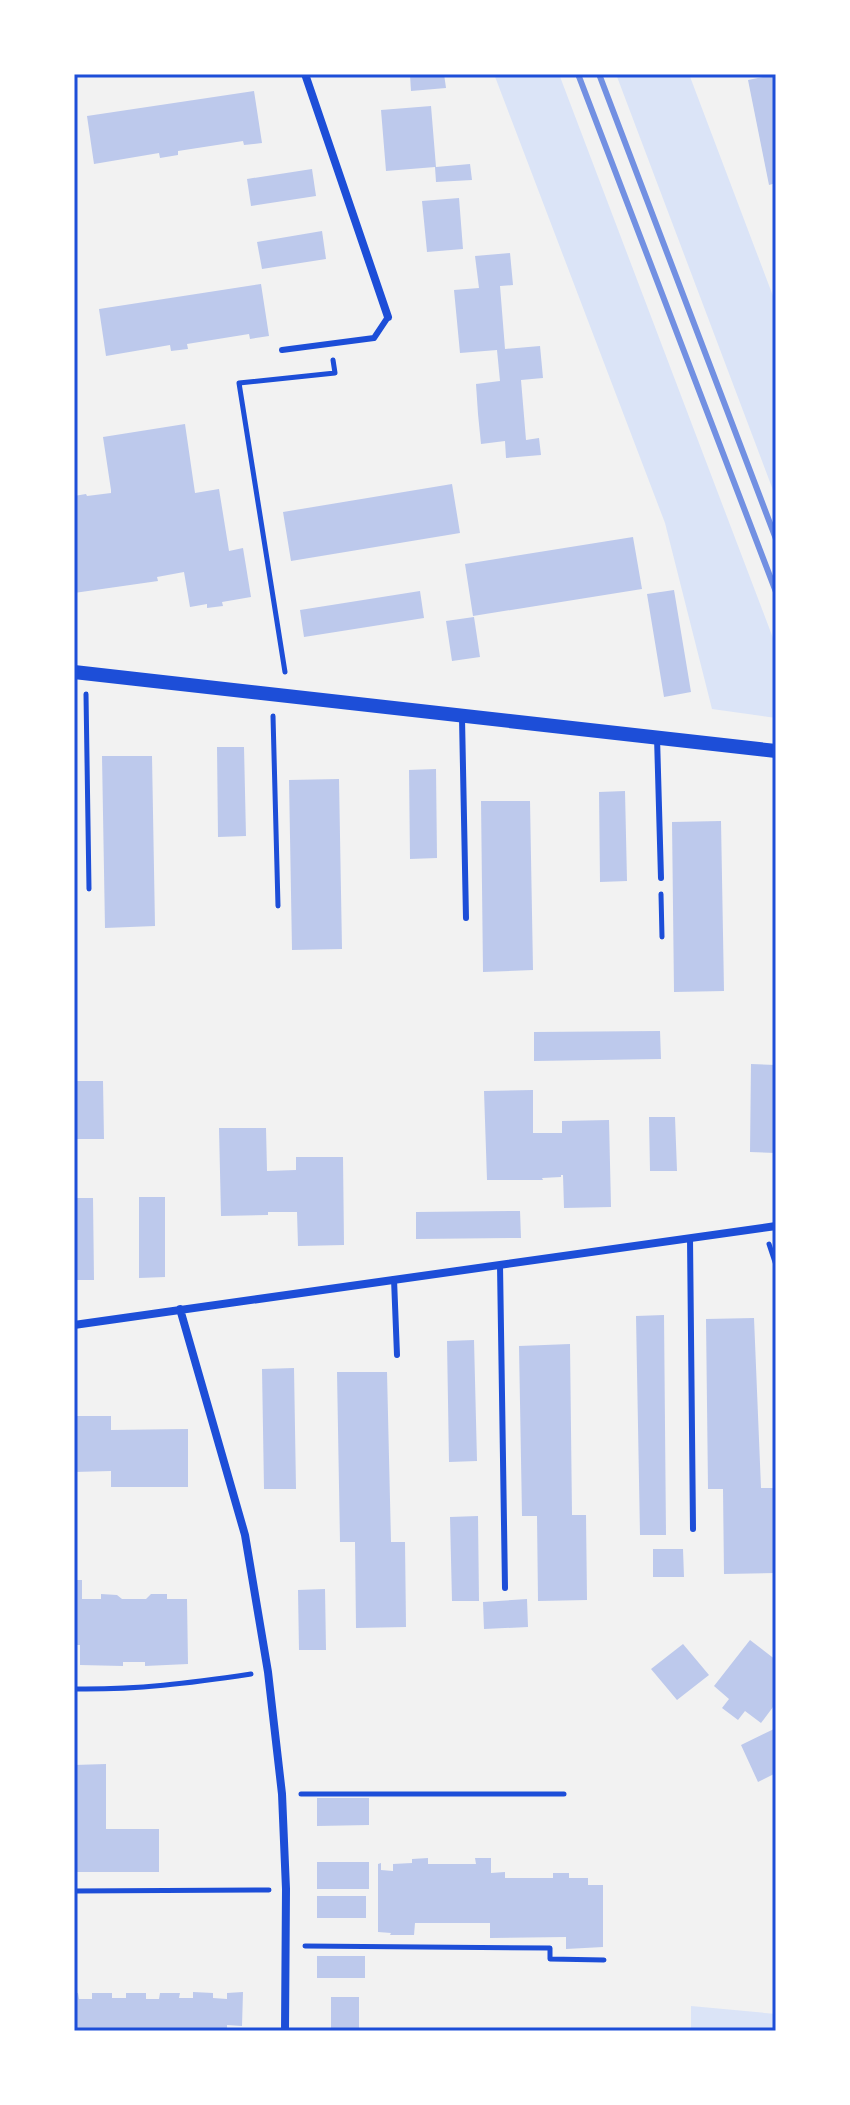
<svg xmlns="http://www.w3.org/2000/svg" width="850" height="2105" viewBox="0 0 850 2105" font-family="'IBM Plex Sans',sans-serif">
  <rect width="100%" height="100%" fill="#f2f2f2"/>
  <!-- green -->
  <path fill="#dbe4f7" d="M494,74H559L776,646V718L712,709L665,523Z
    M616,74H689L776,304V498Z
    M691,2006L776,2014V2031H691Z"/>
  <!-- building -->
  <path fill="#bdc9ec" d="M444,74L446,88L411,91L410,75Z
    M766,74H776V183L769,185L748,80L767,76Z
    M254,91L262,143L244,145L243,141L178,151V155L160,158L159,153L94,164L87,116Z
    M431,106L436,167L470,164L472,180L436,182L435,167L386,171L381,110Z
    M312,169L316,196L251,206L247,179Z
    M459,198L463,249L427,252L422,201Z
    M322,231L326,259L262,269L257,242Z
    M510,253L513,285L500,286L505,349L540,346L543,378L521,380L526,440L539,438L541,455L506,458L505,441L481,444L478,414L476,384L500,381L497,350L460,353L454,290L479,288L475,256Z
    M261,284L269,336L250,339L249,334L187,344L188,349L171,351L170,345L106,356L99,309Z
    M185,424L195,493L219,489L229,551L243,548L251,597L222,602L223,606L207,608V604L190,607L184,572L157,577L158,581L74,593V496L86,494L87,496L111,493V490L103,437Z
    M452,484L460,533L291,561L283,512Z
    M633,537L642,589L473,616L465,564Z
    M674,590L691,692L664,697L647,594Z
    M420,591L424,618L304,637L300,610Z
    M474,617L480,657L452,661L446,621Z
    M217,747H244L246,836L218,837Z
    M102,756H152L155,926L105,928Z
    M436,769L437,858L410,859L409,770Z
    M339,779L342,949L292,950L289,780Z
    M625,791L627,881L600,882L599,792Z
    M481,801H530L533,970L483,972Z
    M721,821L724,991L674,992L672,822Z
    M660,1031L661,1059L534,1061V1032Z
    M751,1064L776,1065V1153L750,1152Z
    M74,1081H103L104,1139H74Z
    M533,1090V1133H562V1121L609,1120L611,1207L564,1208L563,1175H561V1177L542,1178L543,1180H487L484,1091Z
    M649,1117H675L677,1171H650Z
    M219,1128H266L267,1171L296,1170V1157H343L344,1245L298,1246L297,1212H268V1215L221,1216Z
    M139,1197H165V1277L139,1278Z
    M74,1198H93L94,1280H74Z
    M520,1211L521,1238L416,1239V1212Z
    M664,1315L666,1535H640L636,1316Z
    M754,1318L761,1488H775L776,1573L724,1574L723,1489H708L706,1319Z
    M474,1340L477,1461L449,1462L447,1341Z
    M570,1344L572,1515H586L587,1600L538,1601L537,1516H522L519,1346Z
    M294,1368L296,1489H264L262,1369Z
    M337,1372H387L391,1542H405L406,1627L356,1628L355,1542H340Z
    M74,1416H111V1430L188,1429V1487H111V1471L74,1472Z
    M478,1516L479,1601H452L450,1517Z
    M653,1549H683L684,1577H653Z
    M74,1580H82V1599H101V1594L117,1595L122,1599H146L151,1594H167V1599H187L188,1664L145,1666V1662H123V1666L80,1665V1645H74Z
    M325,1589L326,1650H299L298,1590Z
    M527,1599L528,1627L484,1629L483,1602Z
    M750,1640L776,1660V1703L761,1723L745,1711L738,1720L722,1708L729,1699L714,1686Z
    M683,1644L709,1675L677,1700L651,1669Z
    M776,1728V1773L758,1782L741,1745Z
    M106,1764V1829H159V1872H74V1765Z
    M317,1798H369V1825L317,1826Z
    M428,1858V1864H476L475,1858H491V1873L505,1872V1878H553V1873H569V1878H588V1885H603V1947L566,1949V1937L490,1938V1923H415L414,1935H390L391,1933L378,1932V1864L381,1863V1870L393,1871V1864L412,1863V1859Z
    M317,1862H369V1889H317Z
    M317,1896H366V1918H317Z
    M317,1956H365V1978H317Z
    M193,1992L213,1993V1998L227,1999V1993L243,1992L242,2026L227,2025V2031H74V1993H78L79,1999H92V1993H112V1998H126V1993H146V1999H159L160,1993H180L179,1998H193Z
    M331,1997H359V2031H331Z"/>
  <g fill="none" stroke-linecap="round" stroke-linejoin="round">
    <!-- path -->
    <path stroke="#1d4ed8" stroke-width="5" d="M285,672L239,383L335,373L333,360
      M86,694L89,889
      M273,716L278,906
      M661,894L662,937
      M769,1244L776,1265
      M74,1689C136,1690 191,1683 251,1674
      M301,1794H564
      M74,1891L269,1890
      M305,1946L550,1948V1959L604,1960"/>
    <!-- service -->
    <path stroke="#1d4ed8" stroke-width="6" d="M282,350L374,338L388,317
      M462,718L466,918
      M657,737L661,878
      M690,1238L693,1529
      M500,1265L505,1588
      M394,1279L397,1355"/>
    <!-- minor -->
    <path stroke="#1d4ed8" stroke-width="8" d="M305,74L388,317
      M180,1309L245,1535L268,1672L282,1794L286,1889L285,2031
      M74,1325L776,1226"/>
    <!-- tertiary -->
    <path stroke="#1d4ed8" stroke-width="14" d="M74,672L776,751"/>
    <!-- rail -->
    <path stroke="#7290e2" stroke-width="6" d="M578,74L776,592
      M599,74L776,539"/>
  </g>
  <!-- border -->
  <rect width="850" height="2105" fill="none" stroke="#ffffff" stroke-width="152"/>
  <rect x="76" y="76" width="698" height="1953" fill="none" stroke="#1d4ed8" stroke-width="3"/>
</svg>
